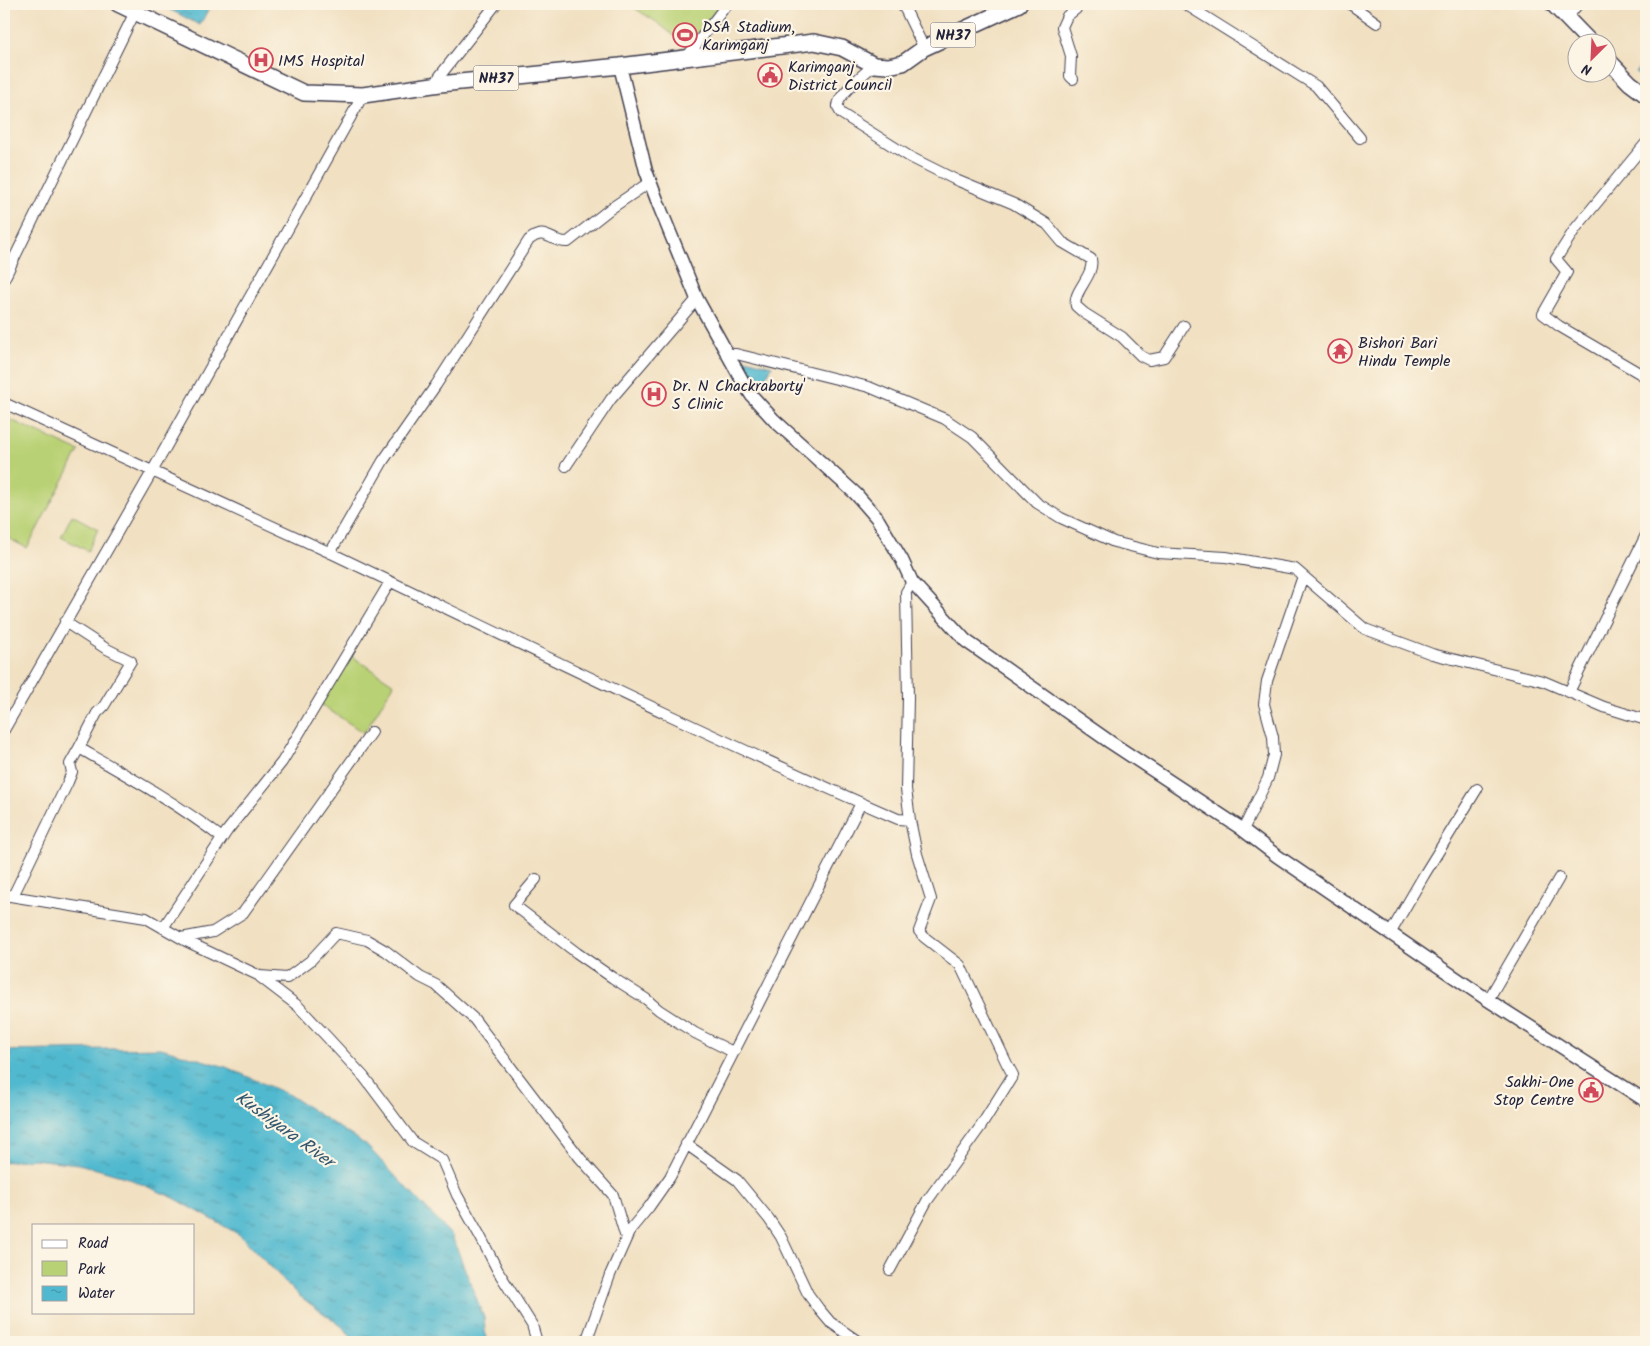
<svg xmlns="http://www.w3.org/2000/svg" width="1650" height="1346" viewBox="0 0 1650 1346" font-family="Kalam,sans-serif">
  <defs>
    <pattern id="water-ripples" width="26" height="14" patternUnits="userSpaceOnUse" patternTransform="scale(1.25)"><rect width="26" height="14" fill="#51b9cf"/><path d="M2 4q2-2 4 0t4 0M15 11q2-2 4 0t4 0" fill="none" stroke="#4396a9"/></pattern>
  </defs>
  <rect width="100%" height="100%" fill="#fcf5e5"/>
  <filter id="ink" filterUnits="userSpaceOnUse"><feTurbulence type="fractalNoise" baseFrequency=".02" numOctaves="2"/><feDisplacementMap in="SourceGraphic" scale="10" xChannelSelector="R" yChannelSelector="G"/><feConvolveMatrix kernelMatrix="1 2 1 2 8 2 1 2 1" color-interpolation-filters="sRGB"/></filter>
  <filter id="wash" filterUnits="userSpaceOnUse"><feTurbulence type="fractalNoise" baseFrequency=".0096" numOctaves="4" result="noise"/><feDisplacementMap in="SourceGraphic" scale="20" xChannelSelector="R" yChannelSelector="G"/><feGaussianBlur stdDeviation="1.12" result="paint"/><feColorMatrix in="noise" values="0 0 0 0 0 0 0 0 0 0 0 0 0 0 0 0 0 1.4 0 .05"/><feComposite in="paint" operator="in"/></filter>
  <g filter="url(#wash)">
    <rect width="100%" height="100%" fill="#f1e0c1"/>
    <!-- green -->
    <path fill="#b9d175" stroke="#6e7a58" d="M628,4H720L688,47L658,23Z
      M4,417L79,451L27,548L4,536Z
      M72,515L98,529L88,551L61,537Z
      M350,655L394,684L364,733L320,704Z"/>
    <!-- water -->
    <path fill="url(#water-ripples)" stroke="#3a6e85" d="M159,4H211L200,25Z
      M1646,57V79L1636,72Z
      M735,356L772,366L763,382L753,392Z
      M161,1048L226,1067L289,1095L366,1145L452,1236L484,1318L486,1342H355L344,1328L298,1295L240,1235L174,1198L125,1177L79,1164L33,1159L4,1162V1051Z"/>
  </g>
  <g filter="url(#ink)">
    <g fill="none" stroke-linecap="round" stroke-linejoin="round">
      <!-- minor casing -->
      <g stroke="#413e4f" stroke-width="12">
        <path id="minor" d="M900,4L905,9L924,48
          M1185,4L1316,86L1360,138
          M1350,4L1377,23
          M1567,18L1578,4
          M686,58L727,4
          M874,65C866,72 836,96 838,107C838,108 841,114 842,114L910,157L956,180L1014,204L1047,224L1062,242L1091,259C1095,276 1072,291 1076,306L1084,313L1122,337L1141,356L1149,360L1164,357L1184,326
          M1073,79L1070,76L1071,56L1062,27L1067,16L1076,9L1078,4
          M440,84L439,77L496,4
          M1646,143L1575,229L1556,259L1567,272L1543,314L1559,326L1646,377
          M4,279L135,12
          M726,354H736L869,387L945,419L972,437L1037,503L1061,518L1114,542L1158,553L1226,557L1295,569L1365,629L1432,654L1543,681L1604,707L1646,720
          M4,403C114,453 224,503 333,554C521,644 707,736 898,819L910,820
          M566,466L611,399L697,299
          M330,553L383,461L436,385L529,240C546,226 550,243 568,242L610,209L650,182
          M65,622L105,648L131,661L104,706L97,713L79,748C128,776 177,803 222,838
          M1569,692L1646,535
          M4,730L153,470L363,95
          M1243,830L1268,778L1274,755L1273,737L1264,704L1267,681L1303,576
          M536,879L514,905L577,953L613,978L646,999L659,1010L695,1033L733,1052
          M4,895L146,918L186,941L260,976L287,978L310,961L336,933L367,940L386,951L420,977L436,985L474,1019L580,1158L613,1195L626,1238
          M13,896L68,782L72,772L70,764L79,748
          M163,928L227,831L282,762L390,582
          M1391,932L1424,875L1477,789
          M181,938L213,932L243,913L372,732
          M260,977L298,1006L328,1038L364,1077L413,1142L442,1160L457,1195L480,1236L498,1271L532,1325L537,1342
          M1488,1000L1559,878
          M686,1144L737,1180L769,1219L781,1237L808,1294L819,1309L830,1322L859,1342
          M890,1270L927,1201L981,1126L1013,1075L1007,1064L960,965L924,937L919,931L931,899L917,854L910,820L906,789L908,698L906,592L912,582
          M586,1342L610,1275L630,1230L649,1207L670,1177L861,803"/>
      </g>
      <!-- major casing -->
      <g stroke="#413e4f" stroke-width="15">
        <path id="major" d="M620,66L646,171L660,208L697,299L743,382L752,396L774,420L856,494L877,518L902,560L912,582L966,641L1110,742L1239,827L1277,856L1488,1000L1646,1101"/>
      </g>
      <!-- highway casing -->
      <g stroke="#413e4f" stroke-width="18">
        <path id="highway" d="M118,4L304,93L363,95L440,84L620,66L814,42L842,48L874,65L888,66L903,63L924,48L1019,4
          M1553,4L1590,42
          M1608,60L1630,83L1646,95"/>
      </g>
      <!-- minor -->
      <use href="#minor" stroke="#fff" stroke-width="10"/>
      <!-- major -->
      <use href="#major" stroke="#fff" stroke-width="12"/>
      <!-- highway -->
      <use href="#highway" stroke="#fff" stroke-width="15"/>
    </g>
  </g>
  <!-- icons -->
  <defs>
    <g id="stadium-ring" transform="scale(1.25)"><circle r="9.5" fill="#fcf5e5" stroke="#d1495b" stroke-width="1.5"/><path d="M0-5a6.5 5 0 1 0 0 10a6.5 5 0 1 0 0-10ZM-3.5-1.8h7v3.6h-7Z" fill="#d1495b"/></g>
    <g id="hospital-ring" transform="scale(1.25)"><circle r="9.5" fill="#fcf5e5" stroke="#d1495b" stroke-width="1.5"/><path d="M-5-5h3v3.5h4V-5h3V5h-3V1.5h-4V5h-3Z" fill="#d1495b"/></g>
    <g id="civic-ring" transform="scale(1.25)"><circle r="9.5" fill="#fcf5e5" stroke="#d1495b" stroke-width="1.5"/><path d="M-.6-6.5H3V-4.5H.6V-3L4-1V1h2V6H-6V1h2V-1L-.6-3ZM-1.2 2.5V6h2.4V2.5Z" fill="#d1495b"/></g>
    <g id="temple-ring" transform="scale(1.25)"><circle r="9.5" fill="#fcf5e5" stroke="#d1495b" stroke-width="1.5"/><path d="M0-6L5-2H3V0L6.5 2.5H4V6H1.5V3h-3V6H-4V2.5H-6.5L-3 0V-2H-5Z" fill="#d1495b"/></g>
  </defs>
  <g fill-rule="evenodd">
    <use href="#stadium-ring" x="685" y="35"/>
    <use href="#hospital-ring" x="261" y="60"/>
    <use href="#civic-ring" x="770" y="75"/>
    <use href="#temple-ring" x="1340" y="351"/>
    <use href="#hospital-ring" x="654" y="394"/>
    <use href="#civic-ring" x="1591" y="1090"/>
  </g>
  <g text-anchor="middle" stroke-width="4.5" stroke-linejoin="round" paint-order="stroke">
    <!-- shield labels -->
    <g fill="#fcf5e5" stroke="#63616e" stroke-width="1">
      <rect x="930.5" y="22.5" width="45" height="25" rx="4"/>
      <rect x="473.5" y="65.5" width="45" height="25" rx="4"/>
    </g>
    <g font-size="15" font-weight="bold" fill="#22223b">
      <text x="953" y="40">NH37</text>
      <text x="496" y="83">NH37</text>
    </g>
    <!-- poi labels -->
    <g font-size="16" fill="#22223b" stroke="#fcf5e5" text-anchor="start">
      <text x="702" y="32">DSA Stadium,<tspan x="702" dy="18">Karimganj</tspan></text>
      <text x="278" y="66">IMS Hospital</text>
      <text x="788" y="72">Karimganj<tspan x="788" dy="18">District Council</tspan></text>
      <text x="1358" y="348">Bishori Bari<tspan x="1358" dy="18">Hindu Temple</tspan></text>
      <text x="672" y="391">Dr. N Chackraborty'<tspan x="672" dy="18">S Clinic</tspan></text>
      <text x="1574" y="1087" text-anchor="end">Sakhi-One<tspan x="1574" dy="18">Stop Centre</tspan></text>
    </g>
    <!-- water labels -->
    <g font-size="18" font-style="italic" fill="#32576f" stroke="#fcf5e5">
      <text transform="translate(285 1129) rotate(36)" y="6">Kushiyara River</text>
    </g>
  </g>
  <!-- margin -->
  <rect width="1650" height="1346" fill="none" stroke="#fcf5e5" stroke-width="20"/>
  <!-- legend -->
  <rect x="32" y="1224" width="162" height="90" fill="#fcf5e5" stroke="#a5a1a1"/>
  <rect x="42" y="1240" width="25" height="8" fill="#ffffff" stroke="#a5a1a1"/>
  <text x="78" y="1248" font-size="15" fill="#22223b">Road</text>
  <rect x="42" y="1261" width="25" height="15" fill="#b9d175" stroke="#a5a1a1"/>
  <text x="78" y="1274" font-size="15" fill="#22223b">Park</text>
  <rect x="42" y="1286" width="25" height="15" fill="url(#water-ripples)" stroke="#a5a1a1"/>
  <text x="78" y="1298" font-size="15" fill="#22223b">Water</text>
  <!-- north arrow -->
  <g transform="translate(1592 58) rotate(204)"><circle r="24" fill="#fcf5e5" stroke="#a5a1a1"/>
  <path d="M0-4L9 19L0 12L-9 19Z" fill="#d1495b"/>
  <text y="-8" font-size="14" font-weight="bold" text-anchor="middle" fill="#22223b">N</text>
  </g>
</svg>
